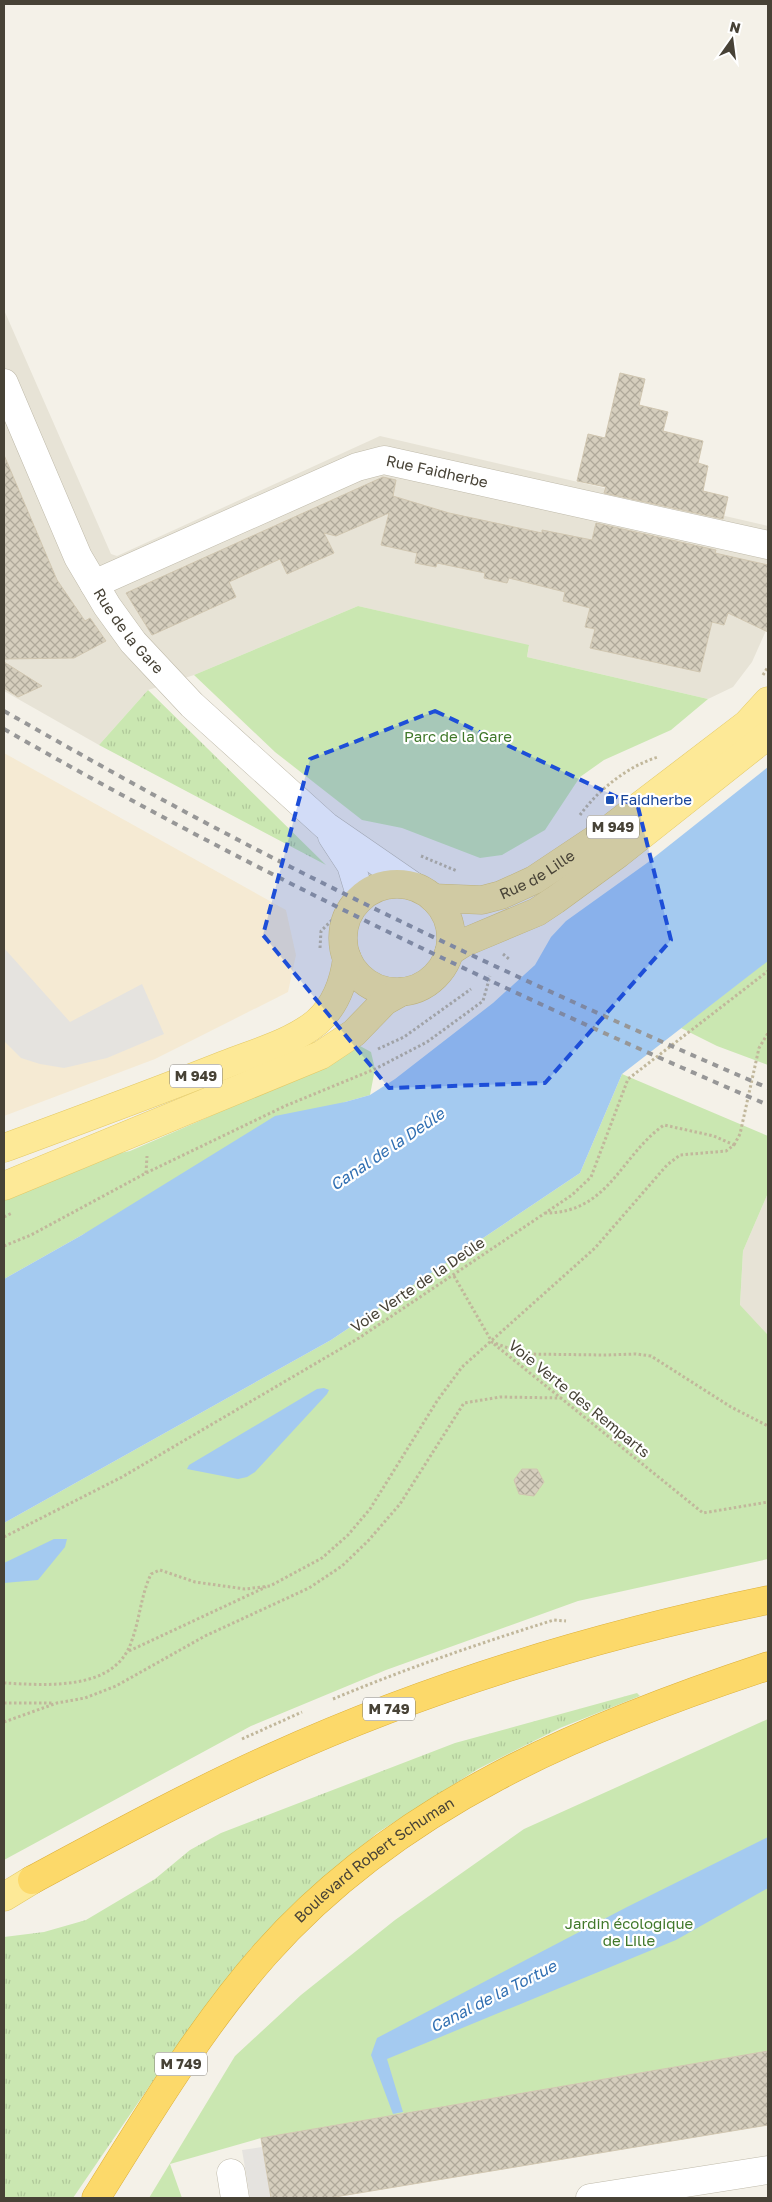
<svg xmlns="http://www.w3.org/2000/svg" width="772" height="2202" viewBox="0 0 772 2202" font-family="'Golos Text',sans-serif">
  <defs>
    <pattern id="grass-tufts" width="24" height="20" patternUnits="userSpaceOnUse" patternTransform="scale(1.25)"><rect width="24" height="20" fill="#cae7b1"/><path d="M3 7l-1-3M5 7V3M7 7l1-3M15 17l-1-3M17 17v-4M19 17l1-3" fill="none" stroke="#afc799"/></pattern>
    <pattern id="building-cross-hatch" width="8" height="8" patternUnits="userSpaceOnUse" patternTransform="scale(1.25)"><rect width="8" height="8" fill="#d5cebd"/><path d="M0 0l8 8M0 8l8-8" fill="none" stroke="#afa99a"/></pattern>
  </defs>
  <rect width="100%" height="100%" fill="#f4f1e8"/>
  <!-- residential -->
  <path fill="#e7e3d6" d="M4,310L111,554L117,556L380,436L768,526V626L752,662L733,687L708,699L527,657L529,646L358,606L194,675L148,690L99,745L4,691Z
    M768,1193V1335L740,1306L743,1251Z"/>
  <!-- commercial -->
  <path fill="#f5ead3" d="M4,753L286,910L296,955L288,992L155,1059L4,1116Z"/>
  <!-- grass -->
  <path fill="url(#grass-tufts)" d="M148,690L326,865L99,745Z
    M637,1693L640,1696L560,1728L478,1769L377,1833L322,1881L251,1948L183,2037L73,2198H4V1937L44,1932L86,1920L155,1879L190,1850L221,1833L455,1743Z"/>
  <!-- green -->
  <path fill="#cae7b1" d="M358,606L529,645L527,657L708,699L671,730L604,760L580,777L545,830L502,855L480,858L402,828L362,820L275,752L194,675Z
    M768,960V1065L717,1046L681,1028Z
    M360,1046L371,1052L375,1069L370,1095L345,1102L82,1235L4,1279V1190L46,1169L130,1151L204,1119Z
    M622,1074L768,1136V1193L743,1251L740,1305L768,1335V1559L578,1601L386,1670L251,1726L4,1860V1523L331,1340L580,1173Z
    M768,1719V2051L261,2138L170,2164L182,2198H149L235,2056L301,1995L395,1920L524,1829Z"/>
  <!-- parking -->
  <path fill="#e5e3df" d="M4,948L70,1022L142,984L164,1034L107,1058L64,1068L40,1064L21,1058L4,1041Z
    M262,2147L271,2198H250L242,2150Z"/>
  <!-- water -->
  <path fill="#a4caf0" d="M768,767V961L622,1074L580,1173L331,1340L4,1523V1279L82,1235L275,1116L345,1102L370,1095L395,1079L493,1003L535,965L551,937L566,921L647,863Z
    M324,1388L329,1390L327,1394L255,1472L247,1477L238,1479L187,1469L189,1465L317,1389Z
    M54,1539H67L65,1547L38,1580L4,1583V1563Z
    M768,1837V1888L676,1940L387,2059L403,2112L393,2114L371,2055L377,2038L627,1907Z"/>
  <!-- building -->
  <path fill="url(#building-cross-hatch)" stroke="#d0c6b0" d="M620,373L645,379L639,405L668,412L663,431L703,441L698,463L708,466L703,491L728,497L723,519L604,493L606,487L577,481L588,434L605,438Z
    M4,455L57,580L85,621L90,618L106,641L74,658L4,659Z
    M383,477L396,480L393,496L449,513L542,533V530L592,540L596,523L716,550L715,553L768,565V632L728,613L724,625L712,622L700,672L590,648L595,629L585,627L590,608L563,601L565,592L509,578L507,583L484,578L485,573L437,563L436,567L415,563L417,553L381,545L389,513L336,536L324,533L334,553L287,574L280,559L229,582L236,597L152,635L126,593Z
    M4,662L42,686L18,697L4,688Z
    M522,1469H537L544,1482L534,1496L519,1494L514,1480Z
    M768,2051V2125L329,2198H271L261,2138Z"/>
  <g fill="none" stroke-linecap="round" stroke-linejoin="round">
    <!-- minor casing -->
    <g stroke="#bfbaaa" stroke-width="29">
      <g id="minor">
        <path id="s1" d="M4,383L78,557L107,606L133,642L192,705L326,826L413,886"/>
        <path id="s2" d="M94,584L357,467L384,460L768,545"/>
        <path d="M332,836L351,865L361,898"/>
        <path d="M231,2173L235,2198"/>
        <path d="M590,2198L768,2170"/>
      </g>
    </g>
    <!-- major casing -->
    <g stroke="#e3c966" stroke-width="29">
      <g id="major">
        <circle cx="397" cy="938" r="54"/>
        <path id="s3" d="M433,898L482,900L501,895L534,880L603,834L747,724L768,701"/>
        <path d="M449,952L463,943L537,912L555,900L618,854L768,735"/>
        <path d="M4,1148C77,1121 151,1094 224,1065C254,1053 292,1043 317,1022C336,1005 344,982 347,958"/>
        <path d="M4,1186L321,1055L354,1033L385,1001L401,992"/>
        <path d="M4,1897L32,1880"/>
      </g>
    </g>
    <!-- highway casing -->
    <g stroke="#dcaf39" stroke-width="29">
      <g id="highway">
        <path d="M32,1880C112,1837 191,1794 273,1757C432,1685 598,1635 768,1600"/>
        <path id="s4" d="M96,2198C148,2115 200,2028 265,1954C398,1804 583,1727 768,1666"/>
      </g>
    </g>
    <!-- path -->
    <path stroke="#c1b79b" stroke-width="3" stroke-dasharray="2.5 2.5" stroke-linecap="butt" d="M763,675L768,667
      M580,815C598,790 628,766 658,757
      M421,856L457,871
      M320,948L321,931L332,920
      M503,954L509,959
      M378,1049L404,1037L471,989
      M734,1145L740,1134L759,1048L768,1033
      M146,1173L147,1156
      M4,1217L12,1213
      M4,1246L31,1235L146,1173L285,1106L375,1069L427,1042L483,1001L490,976
      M454,1276L492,1342L524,1354L606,1355L636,1354L651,1356L731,1407L768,1426
      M494,1344L703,1513L768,1502
      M4,1537L122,1477L359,1338L572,1195L591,1177L628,1079L768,971
      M129,1651L266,1587
      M4,1683C46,1685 116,1692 132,1640C140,1618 141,1595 151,1574L160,1570L195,1582L245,1589L270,1586L322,1558L348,1535L370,1509L437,1401L462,1367L595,1248L667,1165L680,1155L726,1151L734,1145L714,1136L664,1125C620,1156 609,1213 545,1213
      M333,1699C405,1669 480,1643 554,1620L566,1621
      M4,1703H54
      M4,1722L57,1703L85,1698L116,1686L205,1636L309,1588L342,1566L368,1541L400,1504L464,1403L500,1397L561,1398
      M242,1739L302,1712"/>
    <!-- minor -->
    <use href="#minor" stroke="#fff" stroke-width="28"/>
    <!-- major -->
    <use href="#major" stroke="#fde997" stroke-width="28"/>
    <!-- highway -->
    <use href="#highway" stroke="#fcd96a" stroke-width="28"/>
    <!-- rail -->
    <path stroke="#979797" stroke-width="4" stroke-dasharray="6 6" stroke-linecap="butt" d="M4,711C71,749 138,787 206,823C389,920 578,1006 768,1088
      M4,729C251,871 507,993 768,1105"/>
  </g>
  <!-- marked area -->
  <path fill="#1d4ed8" fill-opacity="0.2" stroke="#1d4ed8" stroke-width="4" stroke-dasharray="10 6" stroke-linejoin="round" d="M435,711L638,807L671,940L545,1083L389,1088L263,935L310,759Z"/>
  <!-- markers -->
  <rect fill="#1a4fb4" stroke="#fff" stroke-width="2" x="605" y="795" width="10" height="10" rx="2.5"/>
  <g text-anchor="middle" stroke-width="4.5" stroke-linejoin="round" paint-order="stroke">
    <!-- shield labels -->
    <g fill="#fff" stroke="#7e7b72" stroke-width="1">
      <rect x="587" y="815.5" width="52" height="23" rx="4"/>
      <rect x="170" y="1064.5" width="52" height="23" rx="4"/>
      <rect x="363" y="1697.5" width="52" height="23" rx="4"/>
      <rect x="155" y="2052.5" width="52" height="23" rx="4"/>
    </g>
    <g font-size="14" font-weight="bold" fill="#474236">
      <text x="613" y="832">M 949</text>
      <text x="196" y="1081">M 949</text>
      <text x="389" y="1714">M 749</text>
      <text x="181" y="2069">M 749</text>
    </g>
    <!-- street labels -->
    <g font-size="15" fill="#474236" stroke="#fff">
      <text dy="5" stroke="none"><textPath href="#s2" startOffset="370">Rue Faidherbe</textPath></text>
      <text dy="5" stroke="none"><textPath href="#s1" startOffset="279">Rue de la Gare</textPath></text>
      <text dy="5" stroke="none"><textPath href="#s3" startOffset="110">Rue de Lille</textPath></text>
      <text transform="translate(418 1285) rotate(-34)" y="5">Voie Verte de la Deûle</text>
      <text transform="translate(579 1399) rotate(39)" y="5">Voie Verte des Remparts</text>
      <text dy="5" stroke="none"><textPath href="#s4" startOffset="442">Boulevard Robert Schuman</textPath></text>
    </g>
    <!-- park labels -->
    <g font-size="15" fill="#40782a" stroke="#fff">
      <text x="458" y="742">Parc de la Gare</text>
      <text x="629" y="1929">Jardin écologique<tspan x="629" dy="17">de Lille</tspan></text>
    </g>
    <!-- transit labels -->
    <g font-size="15" fill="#164399" stroke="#fff" text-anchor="start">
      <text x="620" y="805">Faidherbe</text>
    </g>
    <!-- water labels -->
    <g font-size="16" font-style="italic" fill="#306fb2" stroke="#fff">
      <text transform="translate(387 1149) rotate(-34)" y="6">Canal de la Deûle</text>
      <text transform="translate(493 1996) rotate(-27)" y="6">Canal de la Tortue</text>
    </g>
  </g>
  <!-- border -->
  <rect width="772" height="2202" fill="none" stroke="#474236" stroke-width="10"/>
  <!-- north arrow -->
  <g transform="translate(732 40) rotate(14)" stroke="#ffffff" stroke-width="4" paint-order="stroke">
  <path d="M0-4L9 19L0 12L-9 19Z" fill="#474236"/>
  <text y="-8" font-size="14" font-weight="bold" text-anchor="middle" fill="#474236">N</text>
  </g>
</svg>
